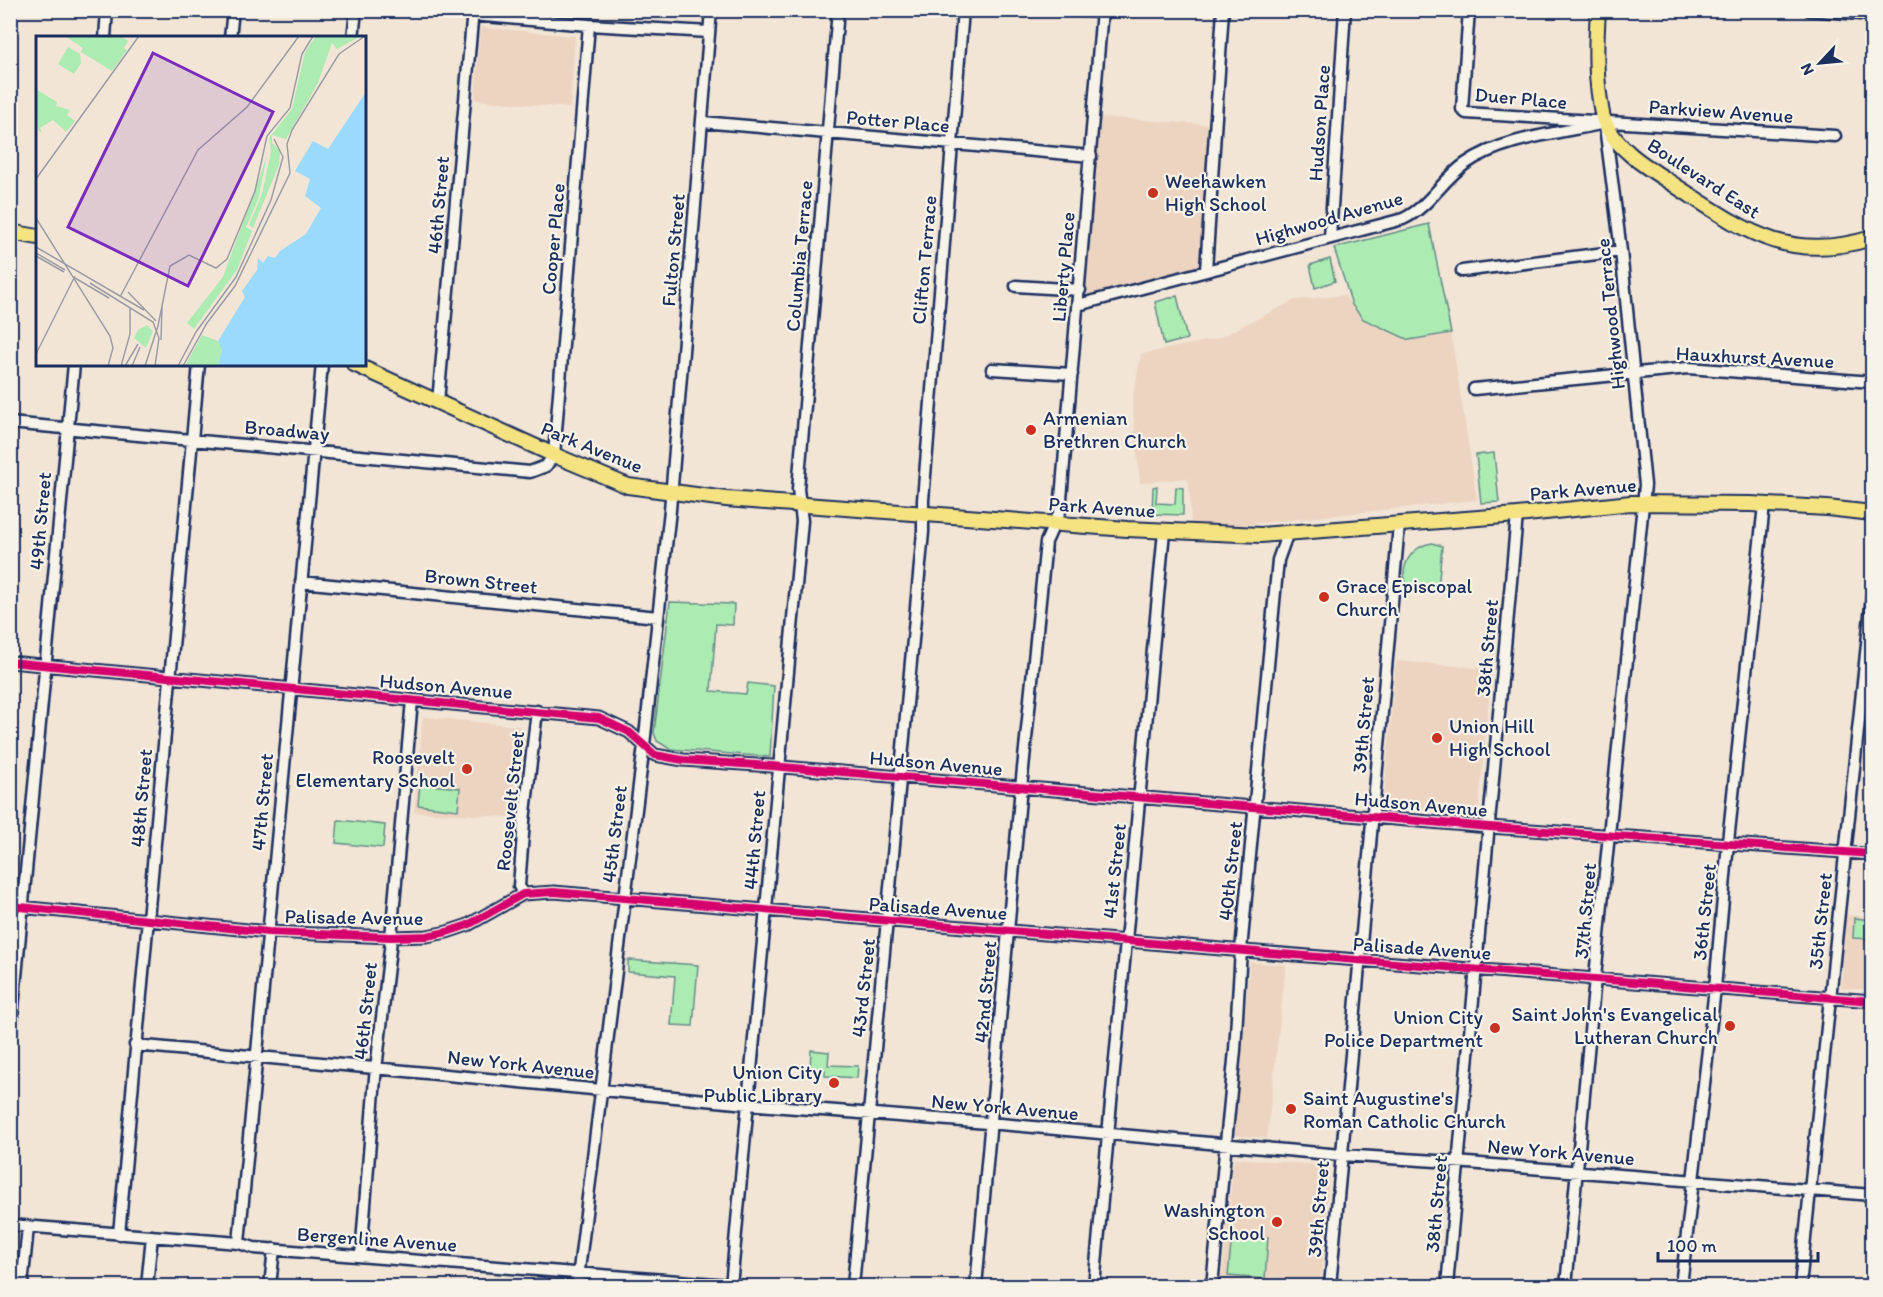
<svg xmlns="http://www.w3.org/2000/svg" width="1883" height="1297" viewBox="0 0 1883 1297" font-family="Itim,sans-serif">
  <rect width="100%" height="100%" fill="#f2e5d6"/>
  <filter id="ink" filterUnits="userSpaceOnUse"><feTurbulence type="fractalNoise" baseFrequency=".0167" numOctaves="2"/><feDisplacementMap in="SourceGraphic" scale="12" xChannelSelector="R" yChannelSelector="G"/><feConvolveMatrix kernelMatrix="1 2 1 2 8 2 1 2 1" color-interpolation-filters="sRGB"/></filter>
  <g filter="url(#ink)">
    <!-- built -->
    <path fill="#ecd4c1" d="M480,27L575,36L570,108L475,100Z
      M1098,117L1216,125L1206,265L1083,296Z
      M1344,295L1363,319L1409,340L1451,333L1477,500L1242,525L1191,524L1189,483L1187,478L1140,483L1132,402L1141,354L1216,339L1295,300Z
      M1396,661L1492,669L1478,814L1383,806Z
      M423,717L520,726L511,817L414,812Z
      M1846,915L1872,917V990L1841,988Z
      M1250,962L1286,965L1267,1138L1233,1135Z
      M1234,1158L1330,1166L1321,1282L1269,1277L1268,1281L1222,1278Z"/>
    <!-- green -->
    <path fill="#acebb2" stroke="#648d88" stroke-width="1.5" d="M1429,224L1451,333L1409,340L1363,319L1352,305L1334,248Z
      M1330,259L1335,281L1315,288L1310,265Z
      M1177,296L1187,339L1164,345L1155,302Z
      M1494,453L1499,502L1481,503L1476,455Z
      M1157,486L1156,503L1175,504L1176,487L1183,488V515L1152,514L1153,487Z
      M1432,543L1442,546L1438,589L1407,586C1398,566 1412,546 1432,543Z
      M670,602L734,604L733,625L716,624L711,691L746,694L748,683L774,686L770,757L670,749L657,741L654,733Z
      M420,784L460,788L458,810L418,805Z
      M338,820L385,825L383,848L336,843Z
      M1854,918L1872,920V939L1853,938Z
      M628,960L698,965L693,1026L671,1025L675,976L628,972Z
      M811,1050L829,1052L828,1065L858,1066L857,1078L825,1076V1070L810,1069Z
      M1232,1234L1268,1237L1265,1279L1228,1276Z"/>
    <g fill="none" stroke-linecap="round" stroke-linejoin="round">
      <!-- minor casing -->
      <g stroke="#1b2f5e" stroke-width="15">
        <path id="minor" d="M1075,10L1102,12
          M1469,10L1462,109L1466,113L1835,136
          M1809,10L1872,15
          M472,15L589,25L709,32
          M105,38L107,10
          M230,38L233,10
          M353,38L356,10
          M702,122L1091,156
          M1330,237L1345,10
          M1206,270L1223,10
          M1462,271L1621,251
          M1016,286L1080,290
          M1078,305L1403,219C1429,207 1442,180 1465,164C1502,138 1560,133 1605,123
          M992,369L1072,374
          M1474,389L1688,368L1872,382
          M438,402L473,10
          M10,423L530,472L546,466L554,455L589,25
          M301,582L658,617
          M10,662L599,718L629,732L655,755L683,760L771,766L1489,827L1872,854
          M523,894L519,886L524,821L537,711
          M10,906L268,932L391,937L427,936L447,932L468,925L523,894L554,892L1233,950L1872,1001
          M10,1040L74,364
          M135,1045L747,1104L1000,1124L1341,1155L1468,1163L1872,1195
          M10,1225L239,1243L254,1248L742,1286
          M119,1234L199,364
          M239,1243L322,364
          M361,1256L375,1078L390,949L412,700
          M22,1286L28,1227
          M147,1286L152,1236
          M270,1286L274,1249
          M577,1286L644,745L670,510L711,10
          M731,1286L802,521L798,489L838,10
          M853,1286L923,532V500L963,10
          M976,1286L1020,798L1046,542L1060,511L1102,10
          M1094,1286L1164,531
          M1212,1286L1235,1050L1241,950L1278,560L1288,532
          M1330,1286L1399,525
          M1447,1286L1517,515
          M1566,1286L1603,893L1645,485L1621,251L1605,126
          M1681,1286L1715,988L1729,832L1764,505
          M1800,1286L1872,596"/>
      </g>
      <!-- major casing -->
      <g stroke="#1b2f5e" stroke-width="18">
        <path id="major" d="M1598,10C1596,42 1595,70 1600,101C1601,108 1602,117 1605,123C1619,152 1650,169 1676,186C1744,230 1787,264 1872,238
          M10,232L38,237
          M354,364L554,455L628,486L726,499L1127,529L1261,535L1517,515L1631,503L1751,504L1827,508L1872,513"/>
      </g>
      <!-- minor -->
      <use href="#minor" stroke="#f7f3e8" stroke-width="10"/>
      <!-- major -->
      <use href="#major" stroke="#f5e382" stroke-width="14"/>
      <!-- cycleway casing -->
      <g stroke="#f7f3e8" stroke-width="11">
        <path id="cycleway" d="M10,662L599,718L629,732L655,755L683,760L771,766L1489,827L1872,854
          M10,906L268,932L391,937L427,936L447,932L468,925L523,894L554,892L1233,950L1872,1001"/>
      </g>
      <!-- cycleway -->
      <use href="#cycleway" stroke="#d6006c" stroke-width="8"/>
    </g>
  </g>
  <!-- markers -->
  <g fill="#c8321e" stroke="#f7f3e8" stroke-width="2">
    <circle cx="1153" cy="193" r="6"/>
    <circle cx="1031" cy="430" r="6"/>
    <circle cx="1324" cy="597" r="6"/>
    <circle cx="1437" cy="738" r="6"/>
    <circle cx="467" cy="769" r="6"/>
    <circle cx="1730" cy="1026" r="6"/>
    <circle cx="1495" cy="1028" r="6"/>
    <circle cx="834" cy="1083" r="6"/>
    <circle cx="1291" cy="1109" r="6"/>
    <circle cx="1277" cy="1222" r="6"/>
  </g>
  <g text-anchor="middle" stroke-width="4.5" stroke-linejoin="round" paint-order="stroke">
    <!-- street labels -->
    <g font-size="20" fill="#1b2f5e" stroke="#f7f3e8">
      <text transform="translate(1521 98) rotate(5)" y="7">Duer Place</text>
      <text transform="translate(1721 111) rotate(4)" y="7">Parkview Avenue</text>
      <text transform="translate(898 121) rotate(5)" y="7">Potter Place</text>
      <text transform="translate(1319 123) rotate(-86)" y="7">Hudson Place</text>
      <text transform="translate(1704 178) rotate(33)" y="7">Boulevard East</text>
      <text transform="translate(438 205) rotate(-85)" y="7">46th Street</text>
      <text transform="translate(1329 218) rotate(-16)" y="7">Highwood Avenue</text>
      <text transform="translate(553 239) rotate(-85)" y="7">Cooper Place</text>
      <text transform="translate(673 250) rotate(-85)" y="7">Fulton Street</text>
      <text transform="translate(799 256) rotate(-85)" y="7">Columbia Terrace</text>
      <text transform="translate(924 260) rotate(-85)" y="7">Clifton Terrace</text>
      <text transform="translate(1063 267) rotate(-85)" y="7">Liberty Place</text>
      <text transform="translate(1610 314) rotate(-96)" y="7">Highwood Terrace</text>
      <text transform="translate(1755 357) rotate(3)" y="7">Hauxhurst Avenue</text>
      <text transform="translate(287 430) rotate(5)" y="7">Broadway</text>
      <text transform="translate(592 447) rotate(22)" y="7">Park Avenue</text>
      <text transform="translate(1583 489) rotate(-5)" y="7">Park Avenue</text>
      <text transform="translate(1102 507) rotate(4)" y="7">Park Avenue</text>
      <text transform="translate(40 521) rotate(-85)" y="7">49th Street</text>
      <text transform="translate(481 581) rotate(6)" y="7">Brown Street</text>
      <text transform="translate(1487 648) rotate(-85)" y="7">38th Street</text>
      <text transform="translate(446 686) rotate(5)" y="7">Hudson Avenue</text>
      <text transform="translate(1363 725) rotate(-85)" y="7">39th Street</text>
      <text transform="translate(936 763) rotate(5)" y="7">Hudson Avenue</text>
      <text transform="translate(141 798) rotate(-85)" y="7">48th Street</text>
      <text transform="translate(510 801) rotate(-84)" y="7">Roosevelt Street</text>
      <text transform="translate(262 802) rotate(-85)" y="7">47th Street</text>
      <text transform="translate(1421 804) rotate(5)" y="7">Hudson Avenue</text>
      <text transform="translate(614 834) rotate(-83)" y="7">45th Street</text>
      <text transform="translate(754 840) rotate(-85)" y="7">44th Street</text>
      <text transform="translate(1114 871) rotate(-84)" y="7">41st Street</text>
      <text transform="translate(1230 871) rotate(-84)" y="7">40th Street</text>
      <text transform="translate(938 908) rotate(4)" y="7">Palisade Avenue</text>
      <text transform="translate(1585 911) rotate(-85)" y="7">37th Street</text>
      <text transform="translate(1704 912) rotate(-84)" y="7">36th Street</text>
      <text transform="translate(354 917) rotate(1)" y="7">Palisade Avenue</text>
      <text transform="translate(1820 921) rotate(-84)" y="7">35th Street</text>
      <text transform="translate(1422 948) rotate(4)" y="7">Palisade Avenue</text>
      <text transform="translate(863 988) rotate(-84)" y="7">43rd Street</text>
      <text transform="translate(985 992) rotate(-85)" y="7">42nd Street</text>
      <text transform="translate(365 1011) rotate(-84)" y="7">46th Street</text>
      <text transform="translate(521 1064) rotate(6)" y="7">New York Avenue</text>
      <text transform="translate(1005 1107) rotate(5)" y="7">New York Avenue</text>
      <text transform="translate(1561 1152) rotate(5)" y="7">New York Avenue</text>
      <text transform="translate(1436 1204) rotate(-85)" y="7">38th Street</text>
      <text transform="translate(1318 1209) rotate(-85)" y="7">39th Street</text>
      <text transform="translate(377 1239) rotate(4)" y="7">Bergenline Avenue</text>
    </g>
    <!-- poi labels -->
    <g font-size="20" fill="#1b2f5e" stroke="#f7f3e8" text-anchor="start">
      <text x="1165" y="188">Weehawken<tspan x="1165" dy="23">High School</tspan></text>
      <text x="1043" y="425">Armenian<tspan x="1043" dy="23">Brethren Church</tspan></text>
      <text x="1336" y="593">Grace Episcopal<tspan x="1336" dy="23">Church</tspan></text>
      <text x="1449" y="733">Union Hill<tspan x="1449" dy="23">High School</tspan></text>
      <text x="455" y="764" text-anchor="end">Roosevelt<tspan x="455" dy="23">Elementary School</tspan></text>
      <text x="1718" y="1021" text-anchor="end">Saint John's Evangelical<tspan x="1718" dy="23">Lutheran Church</tspan></text>
      <text x="1483" y="1024" text-anchor="end">Union City<tspan x="1483" dy="23">Police Department</tspan></text>
      <text x="822" y="1079" text-anchor="end">Union City<tspan x="822" dy="23">Public Library</tspan></text>
      <text x="1303" y="1105">Saint Augustine's<tspan x="1303" dy="23">Roman Catholic Church</tspan></text>
      <text x="1265" y="1217" text-anchor="end">Washington<tspan x="1265" dy="23">School</tspan></text>
    </g>
  </g>
  <!-- overview -->
  <g transform="translate(36 36)">
    <rect width="330" height="330" fill="#f2e5d6"/>
    <path d="M29,0H85L92,5L88,12L91,14L76,35L45,16L47,12ZM280,0H325L301,13L296,7L282,47L250,103L236,99V107L244,115L243,129L217,192L213,189L226,158L235,116L233,102L256,73L269,16ZM32,11L44,18L45,27L38,38L22,28ZM0,53L21,66L20,70L34,74L31,79L39,85L30,96L17,84L4,92L6,97L2,94ZM231,120L222,164L210,191L216,195L201,234L158,293L151,287L187,241ZM111,289L117,295L110,312L98,302L102,294ZM166,299L182,305L186,314L182,330H149Z" fill="#acebb2"/>
    <path d="M330,56V330H182L186,314L182,305L209,261L206,255L221,234L222,222L227,227L232,220L239,222L244,215L270,198L285,172L269,160L274,143L259,135L277,105L292,113Z" fill="#9adafc"/>
    <path fill="none" stroke="#9adafc" stroke-width="3" d="M276,124L288,129L312,149L324,168L329,190L330,329M280,125L330,128M262,330L308,203L310,177L305,157L282,128"/>
    <path fill="none" stroke="#9c9ca6" stroke-width="1.5" d="M0,143L103,0M0,182L74,300L77,312L72,330M0,211L108,274M0,217L29,234M0,220L28,236M39,242L73,262M54,247L117,286L123,302L119,330M92,256L120,285M84,261L162,114L211,71L263,0M125,304L126,270M0,318L39,240M85,330L94,298V271M89,330L102,308M96,330L104,311M109,330L122,290L134,230L153,219L180,232L191,223L219,155L231,100L254,72L266,18L277,0M142,330L160,296L200,241L235,164L247,121L238,103M147,330L171,287L199,250L254,137L251,108L256,94L303,18L329,0"/>
    <path fill="#7b2cbf" fill-opacity="0.15" stroke="#7b2cbf" stroke-width="3" d="M117,17L237,76L152,250L32,191Z"/>
    <rect width="330" height="330" fill="none" stroke="#1b2f5e" stroke-width="3"/>
  </g>
  <!-- margin -->
  <rect width="1883" height="1297" fill="none" stroke="#f7f3e8" stroke-width="36"/>
  <rect x="18" y="18" width="1847" height="1261" fill="none" stroke="#1b2f5e" stroke-width="2" filter="url(#ink)"/>
  <!-- north arrow -->
  <g transform="translate(1820 63) rotate(244)" stroke="#f7f3e8" stroke-width="4.5" paint-order="stroke">
  <path d="M0-4.5L10 22L0 15L-10 22Z" fill="#1b2f5e"/>
  <text y="-9" font-size="16" font-weight="bold" text-anchor="middle" fill="#1b2f5e">N</text>
  </g>
  <!-- scale -->
  <path d="M1658 1252v9h160v-9" fill="none" stroke="#1b2f5e" stroke-width="3"/>
  <text x="1667" y="1252" font-size="18" fill="#1b2f5e" stroke="#f7f3e8" stroke-width="4.5" paint-order="stroke">100 m</text>
</svg>
